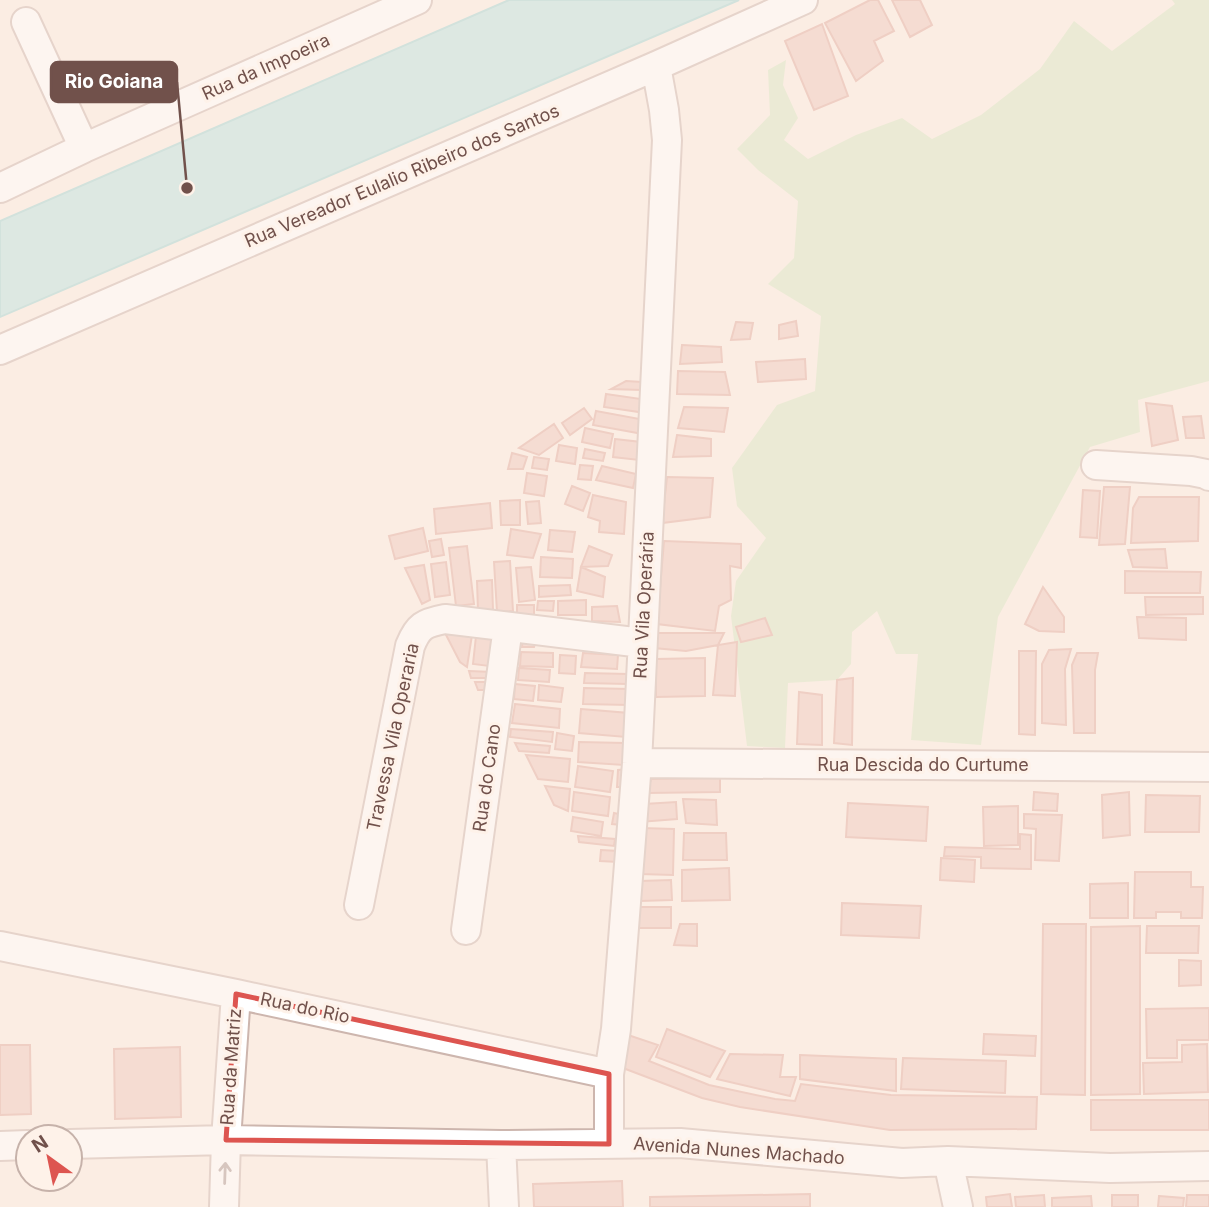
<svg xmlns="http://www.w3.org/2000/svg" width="1209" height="1207" viewBox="0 0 1209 1207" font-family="Inter,sans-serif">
  <rect width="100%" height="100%" fill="#fbede3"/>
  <!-- green -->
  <path fill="#d8e7c3" d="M1172,0H1209V381L1138,400L1140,432L1090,447L998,617L981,745L911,740L918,654H896L877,611L852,632L851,664L837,680L788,683L785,748L747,746L731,616L736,581L766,538L737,506L732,468L777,405L815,391L821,316L768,284L794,258L798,201L758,170L737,149L770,115L768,70L786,60L783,85L798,118L784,140L808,159L856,135L902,118L932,139L981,115L1040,69L1074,21L1112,51L1175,4Z"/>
  <!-- water -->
  <path fill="#b9e2e1" stroke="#a0d4d2" stroke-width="2" d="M509,0H739L0,317V221Z"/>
  <!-- building -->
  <path fill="#eec7bd" stroke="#e0ab9e" stroke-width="2" d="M870,0H878L894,31L874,41L883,61L856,81L825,23Z
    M892,0H920L932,25L910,37Z
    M822,24L848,96L814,110L785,41Z
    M796,321L798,336L779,339V325Z
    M736,322L753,323L750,339L731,340Z
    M682,345L721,347L722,362L680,364Z
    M805,359L806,379L758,382L756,362Z
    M678,371L725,372L730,395L677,394Z
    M626,381L642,382V390L611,389Z
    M606,394L641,399L639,412L604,407Z
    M1146,403L1172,406L1178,440L1152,446Z
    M684,407L728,408L724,432L678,428Z
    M584,408L592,419L570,435L562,423Z
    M596,411L645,420L643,434L593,425Z
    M1201,416L1204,438H1186L1183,417Z
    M554,424L563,438L539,455L519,448Z
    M585,428L613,434L610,448L582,442Z
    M677,435L711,439V456L673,457Z
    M615,439L641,442L639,460L613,457Z
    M559,445L577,448L575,464L556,461Z
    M585,449L605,453L603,461L583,458Z
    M512,453L527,457L523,469H508Z
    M534,457L549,459L547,470L532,468Z
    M580,465L593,466L591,480L578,479Z
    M602,466L636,474L633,488L596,480Z
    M527,473L547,476L544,496L524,493Z
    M667,477L713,478L710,517L662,523Z
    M572,486L590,493L583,511L565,504Z
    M1104,487H1130L1125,544L1099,545Z
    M1083,490L1100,491L1097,538L1080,537Z
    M593,495L626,502L624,534L599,532L600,521L588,517Z
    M1139,497H1199L1198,541L1131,543L1133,508Z
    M520,500V525H501L500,501Z
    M539,501L541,523L528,524L526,502Z
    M490,503L492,528L436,534L434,509Z
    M423,528L428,551L395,559L389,536Z
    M511,529L541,534L533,558L507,555Z
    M550,530L575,532L572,552L548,550Z
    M441,539L444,555L432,557L429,541Z
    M664,541L741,544V568L730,566L731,600L719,606L715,631L657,624Z
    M467,546L474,604L456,606L449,548Z
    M589,546L612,555L608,566L581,567Z
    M1165,549L1167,568L1133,567L1128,550Z
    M541,557L573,559L572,578L540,577Z
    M510,561L513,611L497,612L494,562Z
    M446,562L450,595L435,597L431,564Z
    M424,565L430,600L422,604L405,568Z
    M531,567L535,600L519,602L516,568Z
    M581,567L605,577L603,597L577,591Z
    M1125,571L1201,572L1200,593H1125Z
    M492,580L493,610L478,611L477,581Z
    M570,585L571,595L539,597V586Z
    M1043,587L1064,617V632L1039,631L1025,624Z
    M1145,597H1203V614L1146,615Z
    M586,600V615H558V601Z
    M538,601H554L553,611L537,610Z
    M517,605H534V617L517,616Z
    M617,606L620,622L592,621V607Z
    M1137,617L1186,618V640L1139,638Z
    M765,618L772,635L741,642L736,627Z
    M444,631L472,635L467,667L460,662Z
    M657,633H724L718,645L686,651L654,648Z
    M476,636L493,638L489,666L473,664Z
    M523,638H537L534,647H522Z
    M737,642L735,696L713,695L718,645Z
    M1071,649L1065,669L1066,725L1042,723V664L1049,650Z
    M1019,651H1036L1035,735L1019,734Z
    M521,652L553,653V667L520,666Z
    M583,653L618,655L617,669L581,667Z
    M1077,653H1098L1095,670V733H1074L1072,665Z
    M560,655L576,656L575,674L559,673Z
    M705,658V696L656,697V659Z
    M519,668L550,670L549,682L518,680Z
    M469,671L492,672V678H471Z
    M585,673L628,674L627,684L584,683Z
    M853,678L852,745L834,743L837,680Z
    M475,682H489V690H478Z
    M515,684L535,686L533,701L514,699Z
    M539,685L563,688L561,702L538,700Z
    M584,688L630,689L629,705L583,704Z
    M799,692L822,695V745L797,744Z
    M515,704L560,709L559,728L512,723Z
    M581,709L629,713L626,737L579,733Z
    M511,729L553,732L552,742L510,737Z
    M557,733L574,736L572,751L555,749Z
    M579,742L625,743L624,765L578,762Z
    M515,743L550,746L549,753L519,751Z
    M526,755L570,759L568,782L538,779Z
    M578,766L613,771L610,792L575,787Z
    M628,769V787H617L618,770Z
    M720,778V792L647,793L651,779Z
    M545,786L570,789L568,811L554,805Z
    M574,792L610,797L608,816L572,811Z
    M1034,792L1058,794L1057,811L1033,810Z
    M1129,792L1130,835L1103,838L1102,795Z
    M1146,795L1200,796L1199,832H1145Z
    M683,799L716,800L717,825L686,823Z
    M676,802L677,819L640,822L644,804Z
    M848,803L928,807L926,841L846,837Z
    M1018,806V845L984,846L983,807Z
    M614,813L623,815L621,825L612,824Z
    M1024,814L1062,815L1059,861L1035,860L1036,829L1024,828Z
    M573,817L603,822L601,836L571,831Z
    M641,828L674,829L673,875L640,874Z
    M684,833H726L727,860H683Z
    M1020,834L1031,835V869L981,868V857L944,856L945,847L1020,849Z
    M578,836L615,839L614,846L579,842Z
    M601,850L619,851L618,862L600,861Z
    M941,858L975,860L974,882L940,880Z
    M729,868L730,900L682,901V870Z
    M1135,872H1191V887H1203L1202,918H1181V912H1156V918H1134Z
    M671,880L672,900L640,901V881Z
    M1128,883V918H1090V884Z
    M842,903L921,906L919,938L841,935Z
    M638,907H671V928H637Z
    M680,924H697V946L674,945Z
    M1043,924H1086L1085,1095L1041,1094Z
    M1140,926V1094L1091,1095V927Z
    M1147,926H1199L1198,953H1146Z
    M1179,960L1201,961V985L1179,986Z
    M1209,1008V1040H1177V1058H1147L1146,1009Z
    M667,1029L725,1051L710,1077L656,1057Z
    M984,1034L1036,1036L1035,1056L983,1054Z
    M628,1035L658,1045L649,1061L709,1085L775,1099L795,1101L801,1084L891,1095L1037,1097L1036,1129L890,1130L740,1107L702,1098L623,1068Z
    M1207,1044L1208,1092L1144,1094L1143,1063L1182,1062V1045Z
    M0,1045H30L31,1114L0,1115Z
    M180,1047L181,1117L115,1119L114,1049Z
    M730,1054L783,1055L780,1077H796L790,1096L717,1079Z
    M800,1055L896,1059V1091L800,1079Z
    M903,1058L1006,1061L1005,1093L901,1089Z
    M1091,1100H1209V1130H1091Z
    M622,1181L623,1207H534L533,1184Z
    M810,1194V1207H650V1197Z
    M1010,1194L1012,1207H987L986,1197Z
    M1044,1195L1045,1207H1016L1015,1197Z
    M1112,1195H1138V1207H1112Z
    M1187,1195H1209V1207H1186Z
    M1091,1196L1092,1207H1052V1198Z
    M1159,1196L1184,1198L1183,1207H1158Z"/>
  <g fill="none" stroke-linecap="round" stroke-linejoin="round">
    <!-- minor casing -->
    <g stroke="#cdb6ae" stroke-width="32">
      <path id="minor" d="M26,22L84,148
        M0,188L84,148L417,0
        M0,350L656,66L803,0
        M1096,465L1191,471L1206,474L1209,476
        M637,763L1209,767
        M359,905L410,646C418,626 424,623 445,619L642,643
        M466,930L508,627
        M0,946L236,994L609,1074
        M70,1144L226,1140L501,1145L680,1143L902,1163L948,1161L1110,1168L1209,1166
        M609,1144V1074L616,1029L637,763L667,140L664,110L656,66
        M501,1145L504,1207
        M0,1146L28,1145
        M948,1161L958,1207
        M224,1207L226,1140L236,994"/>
    </g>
    <!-- minor -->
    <use href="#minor" stroke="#fff" stroke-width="28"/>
  </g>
  <!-- one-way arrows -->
  <defs><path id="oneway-shaft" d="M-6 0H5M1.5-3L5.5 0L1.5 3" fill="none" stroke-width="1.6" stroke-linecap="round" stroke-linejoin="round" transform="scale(1.75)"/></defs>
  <use stroke="#aa9793" href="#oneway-shaft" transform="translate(225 1173) rotate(-88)"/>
  <!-- marked area -->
  <path d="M0 0H1209V1207H0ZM236,994L609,1074V1144L226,1140Z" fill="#fbede3" fill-opacity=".55" fill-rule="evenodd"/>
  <path fill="none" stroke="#dd5550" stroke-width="5" stroke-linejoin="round" d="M236,994L609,1074V1144L226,1140Z"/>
  <g text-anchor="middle" stroke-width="6" stroke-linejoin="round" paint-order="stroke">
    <!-- street labels -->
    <g font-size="18" fill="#71514b" stroke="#fef2e9">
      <text transform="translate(266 67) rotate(-24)" y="6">Rua da Impoeira</text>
      <text transform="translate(402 176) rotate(-23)" y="6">Rua Vereador Eulalio Ribeiro dos Santos</text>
      <text transform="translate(644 605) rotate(-87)" y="6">Rua Vila Operária</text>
      <text transform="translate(393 737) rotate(-78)" y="6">Travessa Vila Operaria</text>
      <text x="923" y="771">Rua Descida do Curtume</text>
      <text transform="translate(487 778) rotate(-82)" y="6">Rua do Cano</text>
      <text transform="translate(305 1008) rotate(12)" y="6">Rua do Rio</text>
      <text transform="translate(231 1067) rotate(-86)" y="6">Rua da Matriz</text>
      <text transform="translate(739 1151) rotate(4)" y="6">Avenida Nunes Machado</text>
    </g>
  </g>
  <!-- callouts -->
  <path fill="none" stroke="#71514b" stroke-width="2.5" d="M187 188L177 82"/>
  <circle fill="#71514b" stroke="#fef2e9" stroke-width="2.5" cx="187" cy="188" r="7"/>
  <rect fill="#71514b" stroke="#71514b" stroke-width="2.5" x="51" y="62" width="126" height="40" rx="7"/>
  <g font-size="19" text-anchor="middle" font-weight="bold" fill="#fff">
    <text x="114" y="88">Rio Goiana</text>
  </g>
  <!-- north arrow -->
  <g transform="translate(49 1158) rotate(327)"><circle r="33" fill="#fef2e9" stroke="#c6b2aa" stroke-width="2"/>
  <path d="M0-5L12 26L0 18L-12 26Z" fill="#dd5550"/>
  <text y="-10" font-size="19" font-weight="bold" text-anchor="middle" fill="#71514b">N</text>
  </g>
</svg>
